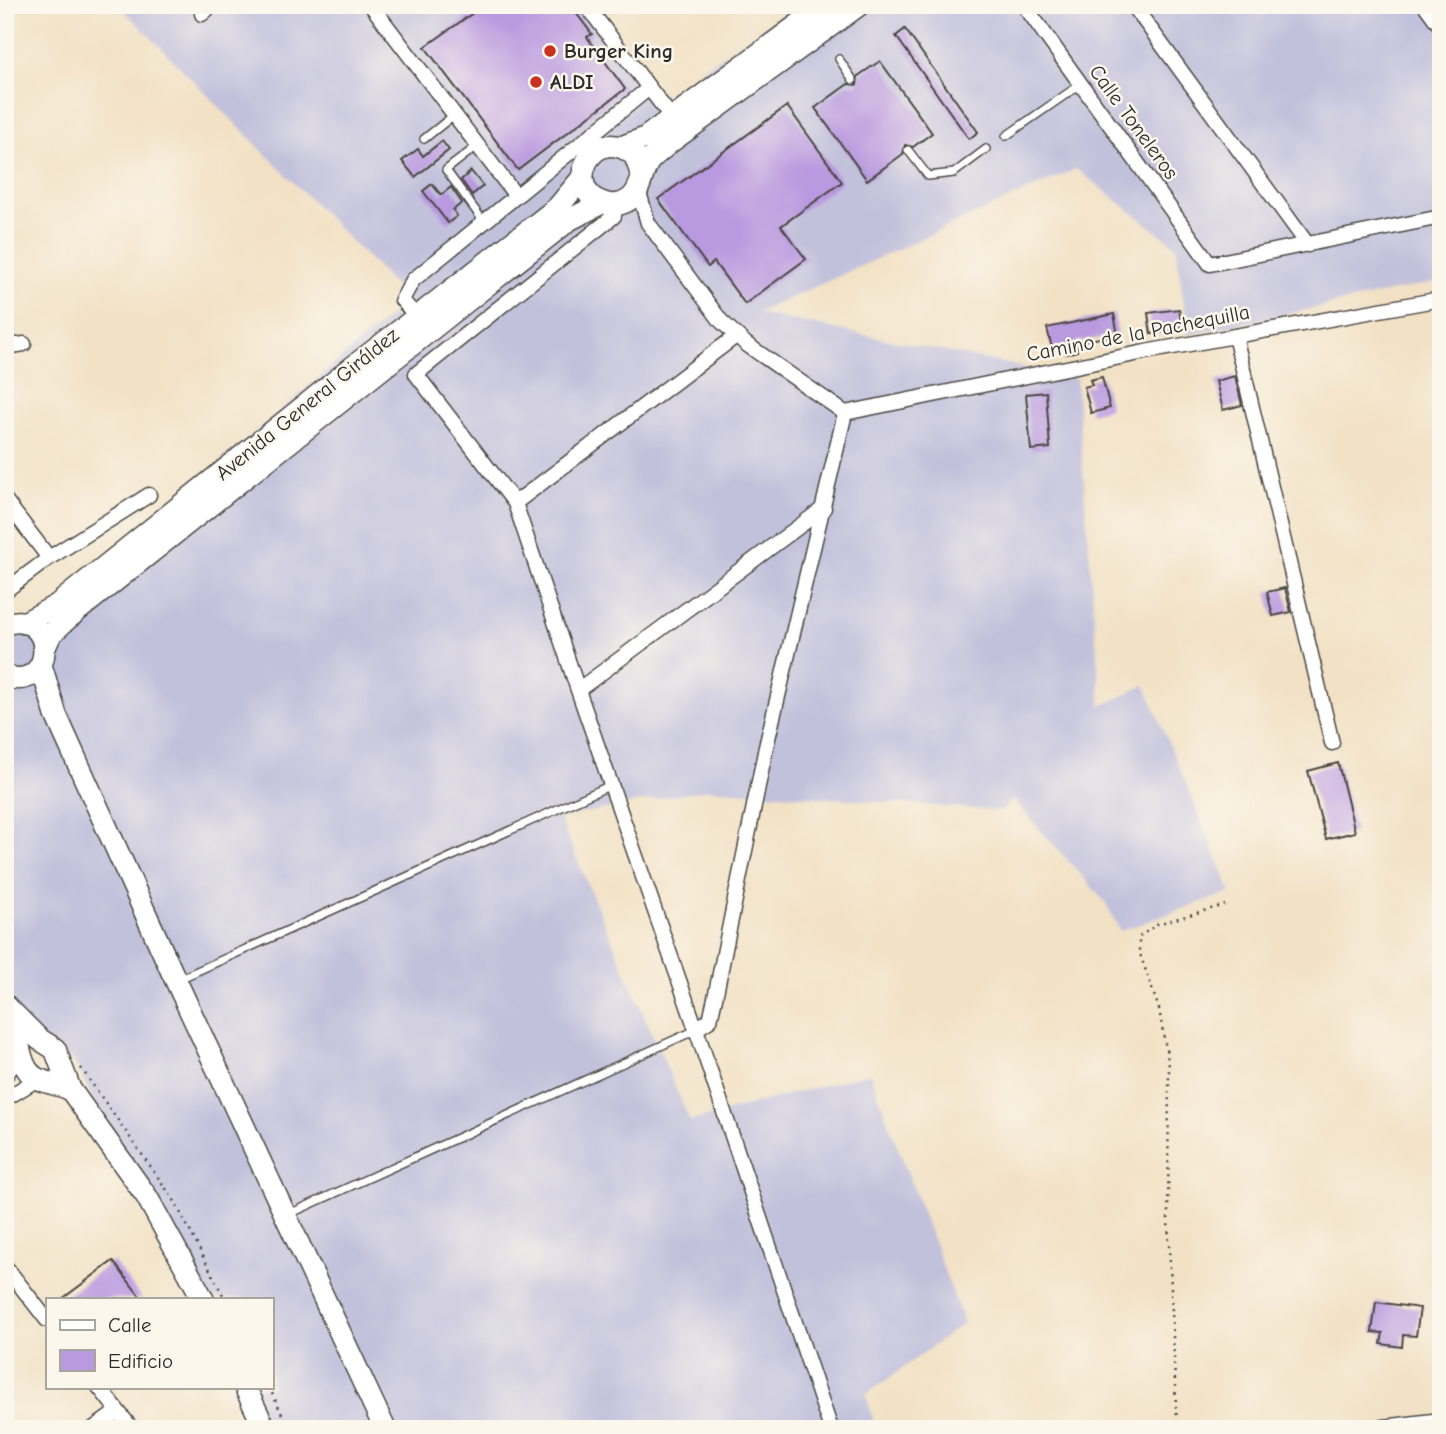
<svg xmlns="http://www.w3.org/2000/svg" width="1446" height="1434" viewBox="0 0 1446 1434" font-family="'Comic Neue',sans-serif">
  <rect width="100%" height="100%" fill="#fbf7ec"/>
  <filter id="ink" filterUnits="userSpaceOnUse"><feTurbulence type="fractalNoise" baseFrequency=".0143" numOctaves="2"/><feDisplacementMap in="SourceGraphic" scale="14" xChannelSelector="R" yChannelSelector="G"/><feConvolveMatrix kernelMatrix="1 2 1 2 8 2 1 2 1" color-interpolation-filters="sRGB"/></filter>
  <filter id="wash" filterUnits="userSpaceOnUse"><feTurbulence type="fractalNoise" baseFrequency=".00686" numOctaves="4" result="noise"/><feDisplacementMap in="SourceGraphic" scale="28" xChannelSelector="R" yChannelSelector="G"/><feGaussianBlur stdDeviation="1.57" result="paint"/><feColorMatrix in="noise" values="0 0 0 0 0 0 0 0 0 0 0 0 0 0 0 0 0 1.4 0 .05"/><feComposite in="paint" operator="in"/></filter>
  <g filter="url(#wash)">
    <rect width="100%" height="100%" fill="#f2e1c5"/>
    <!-- industrial -->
    <path fill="#c2c1dc" d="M119,5H585L657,101L796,5H1441V281L1188,335L1176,246L1076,169L757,313L1076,378L1101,706L1145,685L1231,892L1120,931L1105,902L1013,799L1001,811L709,789L559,818L690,1121L870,1073L964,1323L866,1395L876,1429H251L231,1387H271V1299H189L75,1062L5,1012V648L409,300Z"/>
    <g id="blocks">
      <!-- building -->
      <path fill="#b999df" d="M484,5H570L592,34L587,37L625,89L518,170L425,47Z
        M905,29L978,132L969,139L896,36Z
        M880,61L932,133L913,147L905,145L903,154L867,180L815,108L848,84L857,85L858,76Z
        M787,106L842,182L781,226L806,259L745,304L714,262L708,267L658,199Z
        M442,141L449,150L415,177L402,161L418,149L423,156Z
        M471,171L483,186L472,195L461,180Z
        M432,184L441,195L451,187L462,203L453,210L457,216L448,223L423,191Z
        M1179,309L1182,329L1151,334L1148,313Z
        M1114,314L1118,335L1076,342L1077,351L1066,354L1064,346L1052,348L1047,328Z
        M1235,376L1242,405L1223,410L1216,381Z
        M1102,377L1110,408L1091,413L1084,387L1092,385L1090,380Z
        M1046,392L1050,448L1031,450L1026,394Z
        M1285,588L1291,612L1273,616L1267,592Z
        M1338,763L1355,832L1326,839L1308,771Z
        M113,1261L142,1299H62Z
        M1376,1302L1420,1308L1416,1336L1403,1335L1402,1347L1381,1344L1383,1333L1372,1332Z"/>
    </g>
  </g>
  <g filter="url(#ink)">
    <use href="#blocks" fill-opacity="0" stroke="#494642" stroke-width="2"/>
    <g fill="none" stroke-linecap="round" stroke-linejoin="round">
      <!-- lane casing -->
      <g stroke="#494642" stroke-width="10">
        <path id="lane" d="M839,59L853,80
          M1006,136L1081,84
          M424,139L454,115
          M477,146L446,170L484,222
          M908,150L928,176L954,173L986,149
          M177,980L611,785
          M289,1214L696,1030"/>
      </g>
      <!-- street casing -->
      <g stroke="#494642" stroke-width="17">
        <path id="street" d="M371,5L516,196
          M586,5L672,118
          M1024,5L1210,264L1441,217
          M1133,5L1308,245
          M1425,5L1441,27
          M202,14L212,5
          M638,189L648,223L721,321L746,344L845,413
          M416,316L402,300L413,280L649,88
          M736,336L515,503L578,690L824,508
          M1235,336L1332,743
          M5,347L24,344
          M845,413L1145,352L1441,299
          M5,500L49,558
          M515,503L416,374L614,216L615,205
          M5,591L49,558L149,495
          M578,690L696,1029L831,1429
          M696,1029L710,1020L715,998L766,747L845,413
          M5,1076L21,1054
          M5,1099L38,1079
          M5,1266L47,1320
          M99,1387L132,1429
          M93,1429L118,1411
          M1367,1429L1441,1420"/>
      </g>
      <!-- secondary casing -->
      <g stroke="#494642" stroke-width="24">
        <path id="secondary" d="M621,147L645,138L825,5
          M642,176L635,156C594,119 559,190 604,203C612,206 622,205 630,199C642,190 641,173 649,161C655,154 663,149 669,143L859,5
          M24,623L57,605L354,366L558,207L583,177
          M5,624C58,607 56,694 5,676
          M45,647L51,634L67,619L569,220L602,203
          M41,665L56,715L171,970L385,1429
          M5,1005L39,1039L55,1049L70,1089L147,1197L203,1299
          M11,1015C20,1034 17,1070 38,1079C48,1083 59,1085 70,1089
          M245,1387L265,1429"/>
      </g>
      <!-- path -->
      <path stroke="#494642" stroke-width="2.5" stroke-dasharray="2 5" stroke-linecap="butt" d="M5,982L12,990
        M81,1068L174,1200L225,1299
        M269,1387L289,1429
        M1177,1429L1168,1220L1169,1066L1159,1009L1139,951V937L1157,924L1225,905"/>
      <!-- lane -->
      <use href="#lane" stroke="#fff" stroke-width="7"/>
      <!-- street -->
      <use href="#street" stroke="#fff" stroke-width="14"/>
      <!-- secondary -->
      <use href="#secondary" stroke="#fff" stroke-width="21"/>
    </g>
  </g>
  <!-- markers -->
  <g fill="#c8321e" stroke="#fbf7ec" stroke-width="2.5">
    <circle cx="550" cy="51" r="7"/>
    <circle cx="536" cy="82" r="7"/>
  </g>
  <g text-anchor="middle" stroke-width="5" stroke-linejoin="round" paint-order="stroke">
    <!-- poi labels -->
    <g font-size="21" font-weight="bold" fill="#2b2b2b" stroke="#fbf7ec" text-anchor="start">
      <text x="564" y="58">Burger King</text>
      <text x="550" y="89">ALDI</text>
    </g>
    <!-- street labels -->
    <g font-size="21" fill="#2b2b2b" stroke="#fbf7ec">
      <text transform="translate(1134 122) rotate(54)" y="7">Calle Toneleros</text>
      <text transform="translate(1138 333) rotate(-11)" y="7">Camino de la Pachequilla</text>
      <text transform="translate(307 404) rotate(-39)" y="7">Avenida General Giráldez</text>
    </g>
  </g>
  <!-- margin -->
  <rect width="1446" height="1434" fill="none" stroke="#fbf7ec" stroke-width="28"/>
  <!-- legend -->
  <rect x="46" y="1298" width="228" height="91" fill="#fbf7ec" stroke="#a8a59f" stroke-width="2"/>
  <rect x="60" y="1320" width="35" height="10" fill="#ffffff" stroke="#a8a59f" stroke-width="2"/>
  <text x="108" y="1332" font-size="21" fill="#2b2b2b">Calle</text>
  <rect x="60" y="1350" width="35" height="21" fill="#b999df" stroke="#a8a59f" stroke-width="2"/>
  <text x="108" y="1368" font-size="21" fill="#2b2b2b">Edificio</text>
</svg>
